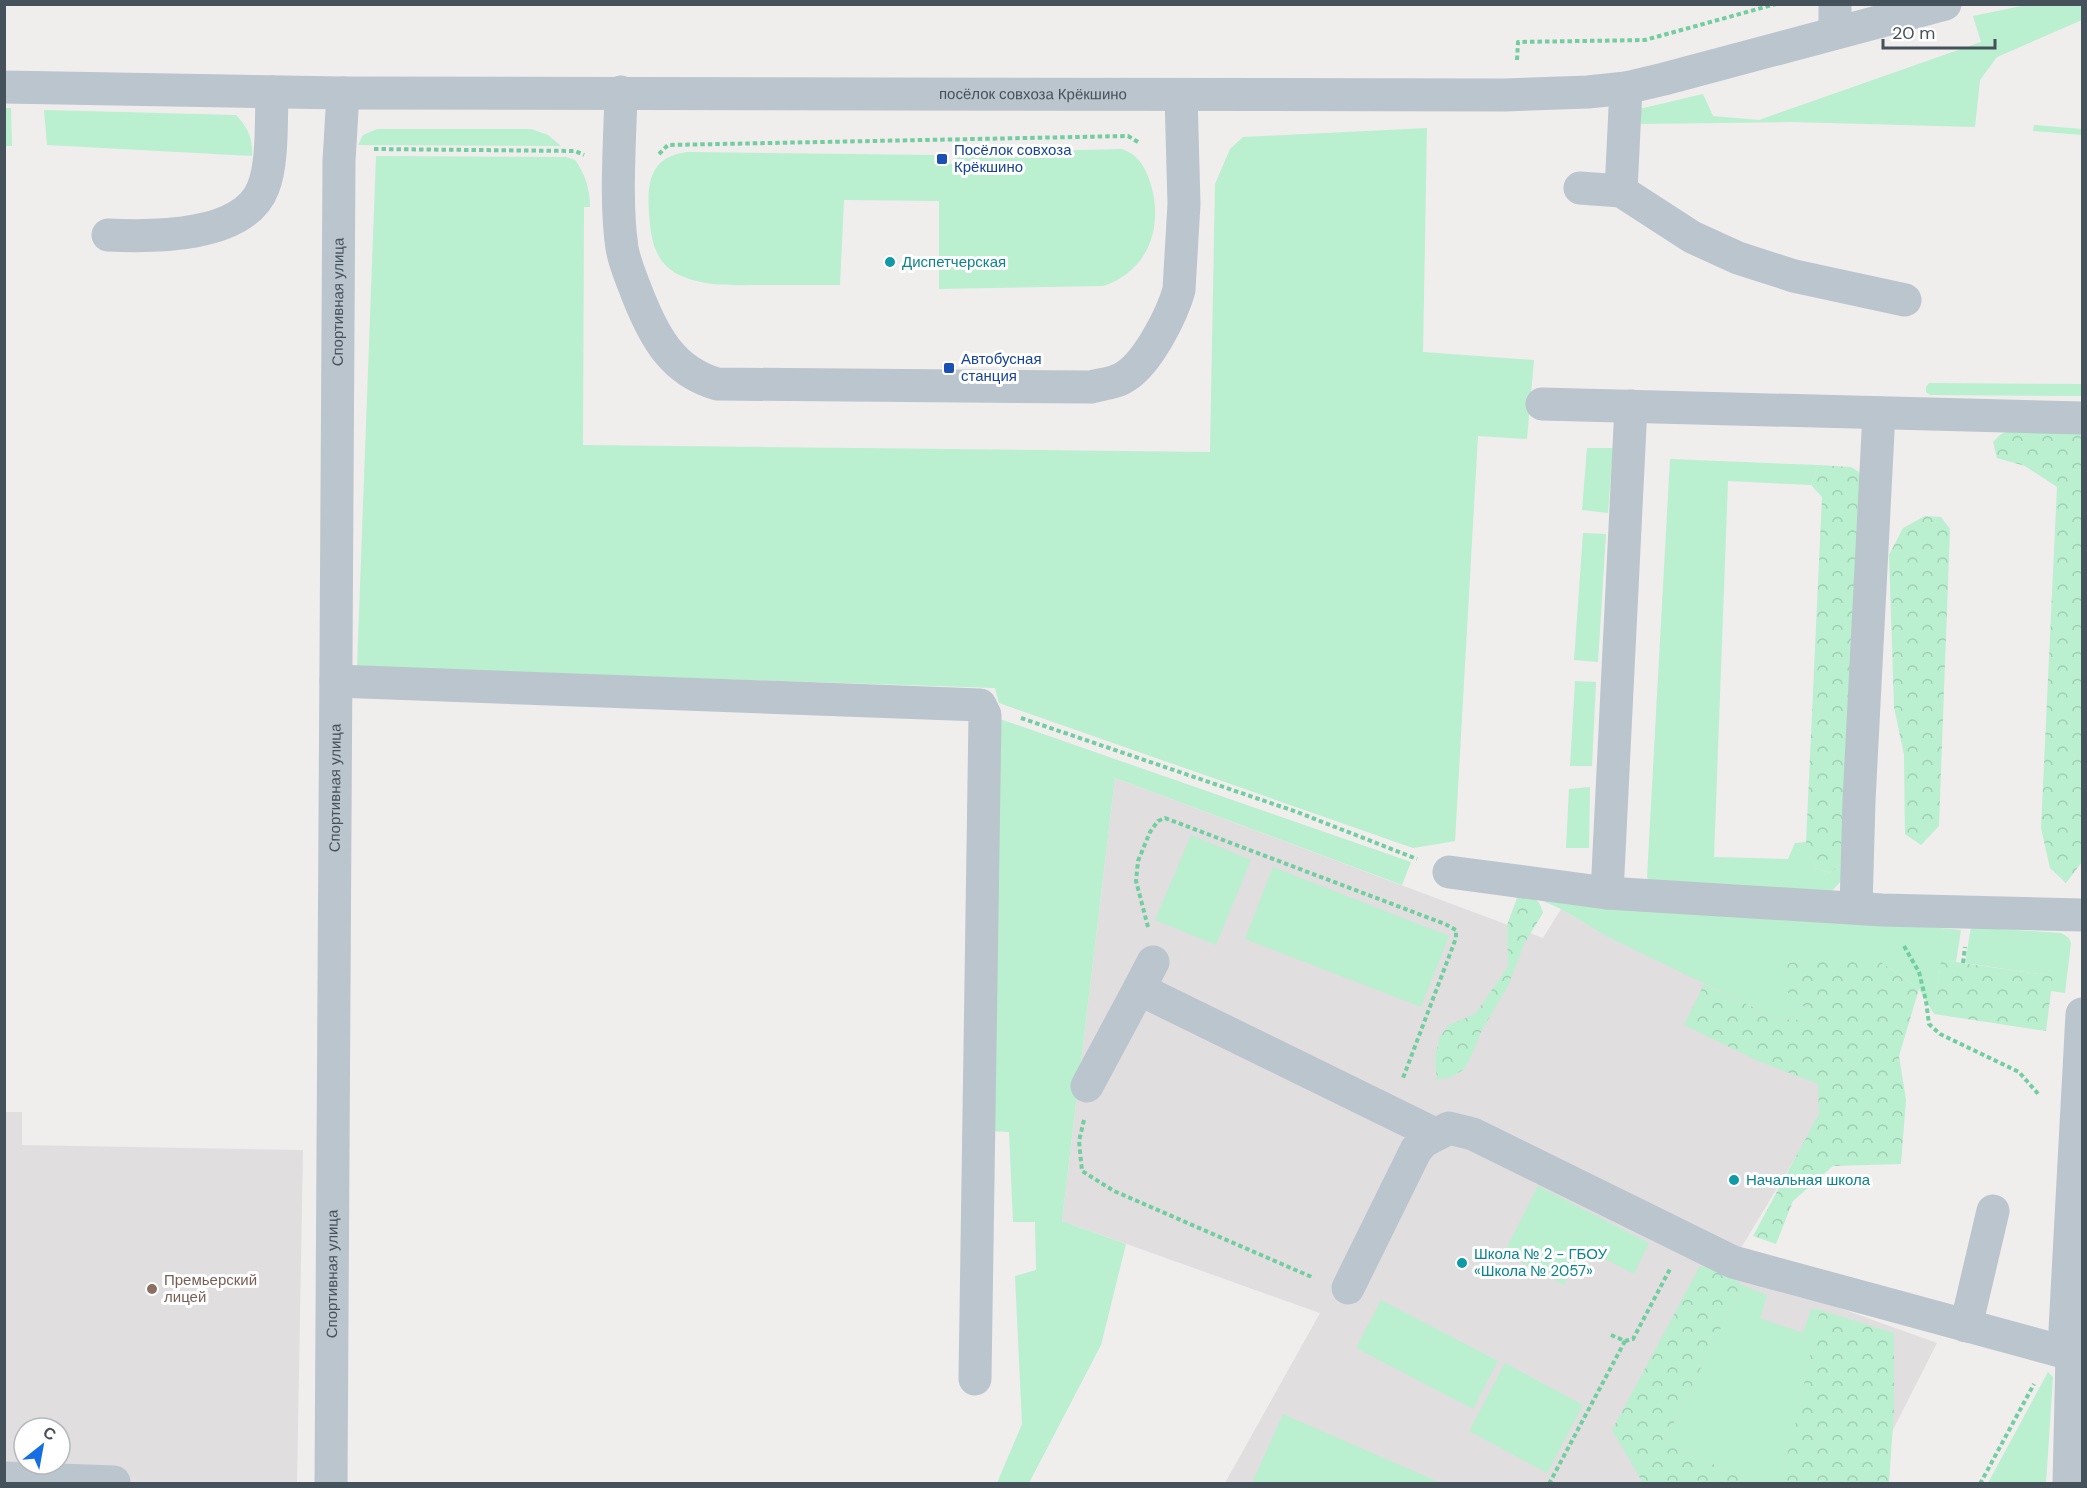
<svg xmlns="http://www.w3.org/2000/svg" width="2087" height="1488" viewBox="0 0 2087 1488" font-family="'DM Sans',sans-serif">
  <defs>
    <pattern id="forest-crowns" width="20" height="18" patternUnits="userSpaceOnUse" patternTransform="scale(1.5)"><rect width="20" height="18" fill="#baefcf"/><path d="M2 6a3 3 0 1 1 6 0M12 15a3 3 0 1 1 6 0" fill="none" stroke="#a1cfb4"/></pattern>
  </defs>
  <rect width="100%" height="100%" fill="#f0eded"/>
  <!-- education -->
  <path fill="#e1dedf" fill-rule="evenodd" d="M1115,778L1543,938L1561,909L1607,936L1907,983L1826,1107L1729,1268L1937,1343L1866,1483H1225L1320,1313L1062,1221Z
    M5,1112H22V1145L303,1150L297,1483L5,1484ZM24,1428H60V1464H24Z"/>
  <!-- green -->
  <path fill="#baefcf" d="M2026,5H2082V20L1997,57L1980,80L1975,127L1792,122L1641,124L1639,109L1703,94L1713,116L1759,120L1981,42L1973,16Z
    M5,108H11L12,146H5Z
    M44,110L236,115C248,128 253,138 252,156L47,145Z
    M2034,125L2082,129V135L2033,131Z
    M1427,128L1423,352L1534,360L1527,439L1478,436L1455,841L1413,848L1373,834L999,703L995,688L357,667L376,156L566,157L575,160C585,173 590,190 590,207H584L583,445L1210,452L1215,184L1230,149L1243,137Z
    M377,129H531L548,135L561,146L358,145L363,135Z
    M1122,149C1137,154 1144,165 1149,179C1165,223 1150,271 1103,286L939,289V201L844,200L840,285C814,285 788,285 762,285C736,285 709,287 684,277C655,266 651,241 649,213C647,182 650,157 687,152L934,155V164H955V153Z
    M1929,383L2082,384V396L1930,395L1926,392V387Z
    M1587,448H1613L1608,513L1582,510Z
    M1670,459L1818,465L1811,485L1728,481L1714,857L1788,859L1795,843L1806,842L1815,868L1830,873L1848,858L1841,881L1832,891L1649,881L1647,877Z
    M1583,533L1606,534L1598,662L1574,660Z
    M1575,681L1596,682L1592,766H1570Z
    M997,718L1411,862L1402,885L1115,778L1062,1221L1126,1244L1101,1345L1029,1483H997L1022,1424L1015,1276L1036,1270L1035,1222H1013L1009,1132L989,1131Z
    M1590,787L1589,848H1566L1569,789Z
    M1191,835L1251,860L1216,945L1155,920Z
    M1273,867L1449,936L1421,1007L1245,939Z
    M1545,891L1961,930L1956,962L1941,961L1934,1014L1919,989L1878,960H1801L1787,964L1783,978L1799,1003L1821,1021L1778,1019L1608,937L1561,909L1522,892Z
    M1971,927L2061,933L2069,938L2071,943L2065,993L2051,991L2052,976L1965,963Z
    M1538,1186L1649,1243L1634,1274L1584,1248L1564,1285L1504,1253Z
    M1742,1285L1767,1295L1760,1318L1803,1333L1811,1309L1820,1310L1795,1426L1779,1483H1757L1664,1443Z
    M1381,1300L1498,1361L1473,1409L1356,1348Z
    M1505,1363L1583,1405L1547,1473L1469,1431Z
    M2048,1372L2053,1377L2046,1483H1988Z
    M1283,1414L1441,1483H1252Z"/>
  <!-- forest -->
  <path fill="url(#forest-crowns)" d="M2009,430L2082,431V862L2066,883L2050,868L2041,828L2057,487L2025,466L1997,458L1993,442L2000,435Z
    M1818,465L1851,467L1859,472L1861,479L1848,858L1830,873L1815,868L1806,843L1822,497L1811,485Z
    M1925,516L1941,517L1950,529L1939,826L1921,845L1905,834L1904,755L1894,707L1889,555L1903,528Z
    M1517,898C1533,898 1539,896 1543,913L1524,944L1508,986L1482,1030L1469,1061L1463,1070L1451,1077L1437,1080L1435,1057L1440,1036L1449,1025L1475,1014L1508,967L1507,925Z
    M1801,960H1878L1919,989L1899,1056L1906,1100L1901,1164L1833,1166L1793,1201L1776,1244L1753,1236L1819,1114L1818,1084L1758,1061L1684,1025L1704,984L1778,1019L1820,1021L1783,988V978L1787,964Z
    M1941,960L2053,976L2046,1031L1934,1014Z
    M1700,1266L1720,1270L1742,1285L1664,1443L1757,1483H1643L1612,1430Z
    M1820,1310L1894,1333V1410L1889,1483H1779L1795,1426Z"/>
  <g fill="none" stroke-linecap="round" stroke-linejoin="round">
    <!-- path -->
    <path stroke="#72cea1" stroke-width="4" stroke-dasharray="4.5 3" stroke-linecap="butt" d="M1517,60L1518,42L1645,40L1776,4
      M374,149L575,151L584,155
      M659,154L668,145L1128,136L1138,142
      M1021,718L1297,812L1417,859
      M1148,927L1136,881L1138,861L1150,832L1158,821L1165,818L1445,924L1456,930V938L1403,1078
      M1904,946L1919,972L1926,1001L1929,1024L1940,1034L2019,1072L2040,1096
      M1963,963L1965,947
      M1084,1120L1079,1141L1082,1171L1114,1191L1314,1278
      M1611,1335L1625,1341L1633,1339L1670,1269
      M1549,1484L1625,1341
      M1980,1484L2034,1384"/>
    <!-- minor -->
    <g stroke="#bbc5cd" stroke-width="33">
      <path d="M1835,4V33"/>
      <path id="s1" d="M4,87L343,93L1504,95L1588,92L1626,88L1664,79L1945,4"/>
      <path d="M621,92C620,141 615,201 622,248C625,265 632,280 638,296C654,336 672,371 717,384L1091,387C1102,384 1117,383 1126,376C1148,362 1172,315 1179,290L1184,204L1181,95"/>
      <path d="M1580,188L1621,191L1692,237L1738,258L1794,276L1905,300"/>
      <path d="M1621,191L1626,88"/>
      <path d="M108,235C152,237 244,238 263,188C273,164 271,119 272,92"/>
      <path d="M1542,404L2082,418"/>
      <path d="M336,681L980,705L985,715L975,1379"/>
      <path d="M1449,872L1607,893L1882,910L2082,915"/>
      <path d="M1607,893L1631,406"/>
      <path d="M1856,907L1859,801L1879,413"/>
      <path d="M1139,989L1153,962"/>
      <path d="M1087,1086L1139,989L1435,1134"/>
      <path d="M1348,1288L1416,1150L1424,1141L1449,1128L1473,1134L1733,1262L2082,1357"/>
      <path d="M1966,1326L1993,1211"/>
      <path d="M4,1478L114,1482"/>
      <path id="s2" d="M331,1484L339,161L343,93"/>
      <path d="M2069,1484L2072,1354L2065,1330L2082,1014"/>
    </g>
  </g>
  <!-- markers -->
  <g fill="#1a4fb4" stroke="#fff" stroke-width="2">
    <rect x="936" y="153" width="12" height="12" rx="3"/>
    <rect x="943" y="362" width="12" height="12" rx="3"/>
  </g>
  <g fill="#0f9aa8" stroke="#fff" stroke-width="2">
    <circle cx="890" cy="262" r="6"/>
    <circle cx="1734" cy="1180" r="6"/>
    <circle cx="1462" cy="1263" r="6"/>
  </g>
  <circle fill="#8d6e63" stroke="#fff" stroke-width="2" cx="152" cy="1289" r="6"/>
  <g text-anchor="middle" stroke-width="6" stroke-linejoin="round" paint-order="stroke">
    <!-- street labels -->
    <g font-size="15" fill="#45515b" stroke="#fff">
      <text dy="5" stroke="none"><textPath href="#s1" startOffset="1029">посёлок совхоза Крёкшино</textPath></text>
      <text dy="5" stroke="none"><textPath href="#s2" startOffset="1182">Спортивная улица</textPath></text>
      <text dy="5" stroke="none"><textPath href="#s2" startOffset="696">Спортивная улица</textPath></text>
      <text dy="5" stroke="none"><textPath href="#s2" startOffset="210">Спортивная улица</textPath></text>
    </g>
    <!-- transit labels -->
    <g font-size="15" fill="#164399" stroke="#fff" text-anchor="start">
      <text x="954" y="155">Посёлок совхоза<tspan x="954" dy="17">Крёкшино</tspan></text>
      <text x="961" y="364">Автобусная<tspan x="961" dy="17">станция</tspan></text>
    </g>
    <!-- culture labels -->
    <g font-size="15" fill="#0d838f" stroke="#fff" text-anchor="start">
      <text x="902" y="267">Диспетчерская</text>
      <text x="1746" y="1185">Начальная школа</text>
      <text x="1474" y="1259">Школа № 2 - ГБОУ<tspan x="1474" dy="17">«Школа № 2057»</tspan></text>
    </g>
    <!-- education labels -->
    <g font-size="15" fill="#785e54" stroke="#fff" text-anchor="start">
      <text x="164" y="1285">Премьерский<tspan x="164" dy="17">лицей</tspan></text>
    </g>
  </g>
  <!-- border -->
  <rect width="2087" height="1488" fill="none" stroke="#45515b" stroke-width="12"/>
  <!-- north arrow -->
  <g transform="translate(42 1446) rotate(31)"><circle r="28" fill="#ffffff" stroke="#b5b9bd" stroke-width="1.5"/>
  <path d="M0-4.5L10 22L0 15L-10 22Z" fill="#166fe2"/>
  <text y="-9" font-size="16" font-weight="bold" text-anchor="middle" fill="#45515b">С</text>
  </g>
  <!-- scale -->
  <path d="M1883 39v9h112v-9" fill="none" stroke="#45515b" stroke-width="3"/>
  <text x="1892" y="39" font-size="18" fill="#45515b" stroke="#ffffff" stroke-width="4.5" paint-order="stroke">20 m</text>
</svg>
